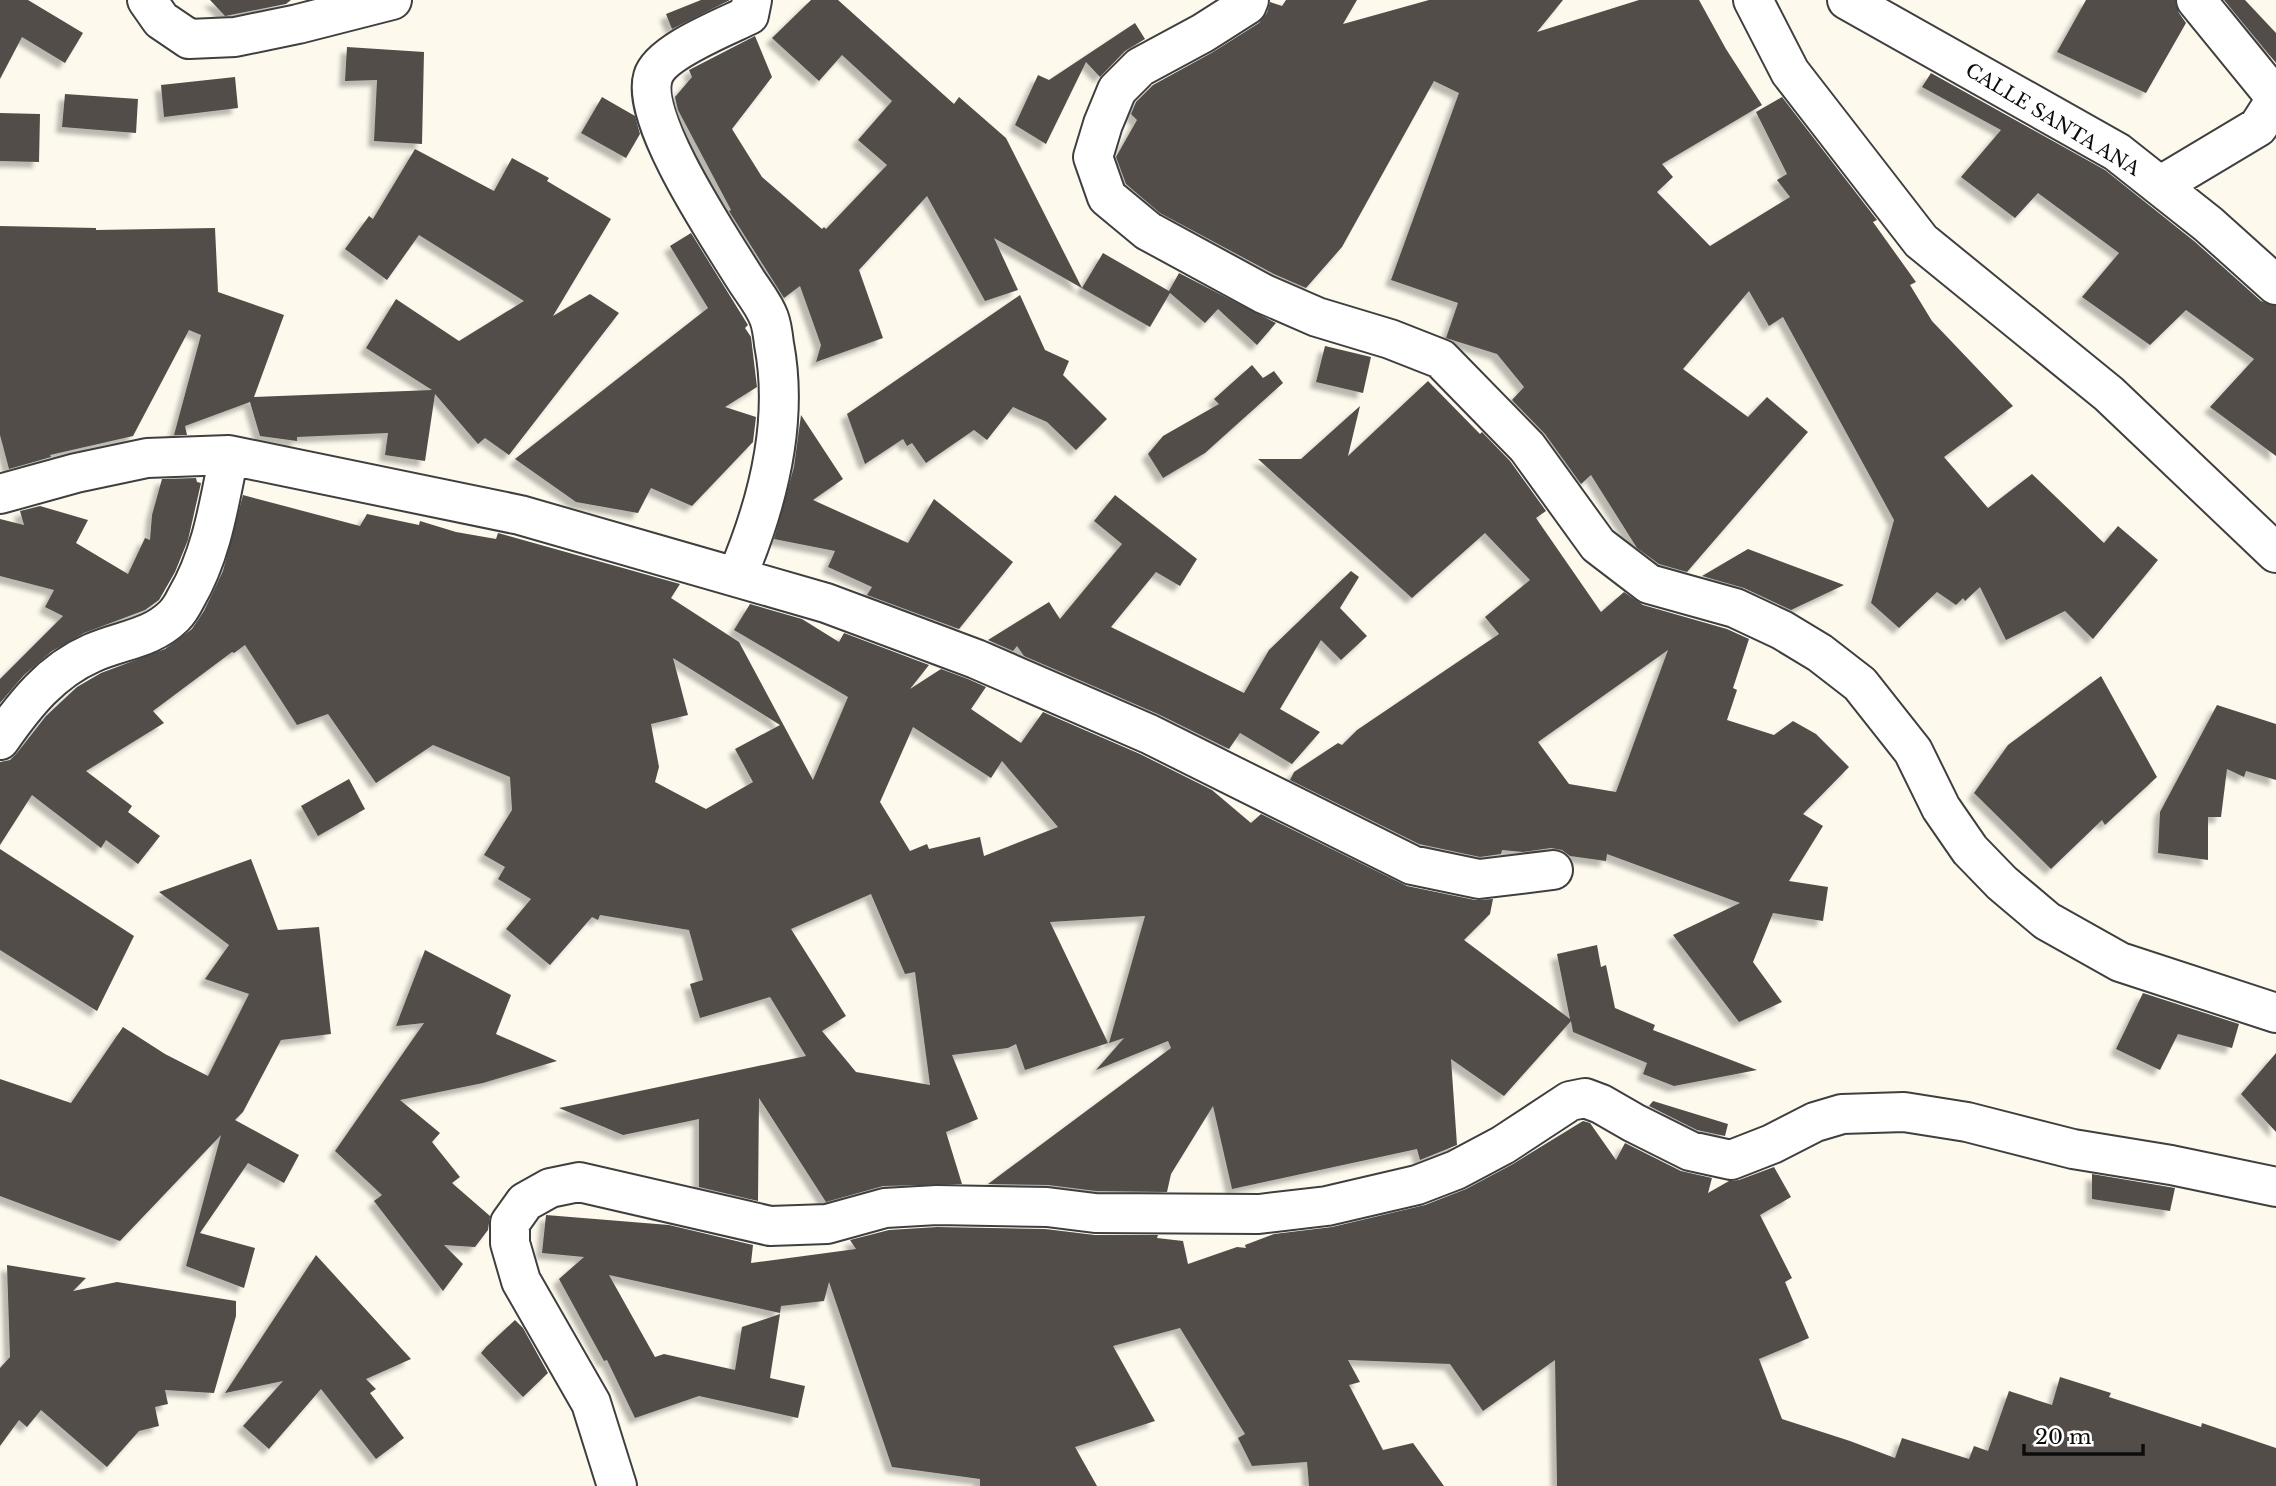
<svg xmlns="http://www.w3.org/2000/svg" width="2276" height="1486" viewBox="0 0 2276 1486" font-family="'Libre Baskerville',serif">
  <defs>
    <filter id="shadow"><feDropShadow dx="-6" dy="6" stdDeviation="2" flood-color="#0004"/></filter>
  </defs>
  <rect width="100%" height="100%" fill="#fdf9ed"/>
  <!-- building -->
  <path fill="#534d4a" fill-rule="evenodd" filter="url(#shadow)" d="M0,0H28L83,33L65,63L22,37L0,79Z
    M210,0H291L286,4L225,16Z
    M701,0H730L672,29L666,14Z
    M811,0H838L954,104L959,97L1006,138L1082,288L1103,253L1169,291L1179,273L1276,323L1257,345L1218,309L1205,323L1170,293L1150,327L994,238L1018,290L985,301L927,196L859,270L883,338L816,362L821,345L800,286L784,298L729,211L731,210L678,110L675,97L692,77L689,70L755,36L772,77L732,129L762,177L822,229L824,227L826,229L887,165L858,140L892,101L842,55L819,81L772,38Z
    M1286,0H1357L1343,24L1429,0H1563L1537,32L1639,0H1699L1726,49L1762,105L1662,164L1673,177L1657,192L1710,246L1790,197L1777,180L1787,174L1756,112L1782,97L1877,220L1873,222L1916,282L1910,285L1932,321L2013,406L1944,457L1988,508L2032,474L2104,543L2118,526L2158,560L2093,639L2065,611L2006,640L1980,587L1965,601L1963,598L1956,605L1937,592L1899,628L1871,603L1894,520L1783,317L1769,326L1749,291L1683,369L1748,417L1767,397L1808,432L1687,572L1659,564L1637,548L1591,475L1581,484L1545,434L1512,400L1524,387L1497,354L1446,338L1458,303L1391,280L1459,93L1434,81L1342,247L1306,288L1274,274L1160,213L1126,184L1116,157L1137,120L1131,114L1136,102L1153,85L1213,52L1259,23L1267,13L1270,2L1282,6Z
    M2086,0H2175L2179,13L2186,23L2146,93L2057,52Z
    M2224,0H2245L2276,33V63Z
    M1135,23L1145,39L1125,51L1100,77L1086,62L1046,144L1015,125L1038,75L1049,80Z
    M347,47L424,52L422,144L374,141L377,80L345,81Z
    M1931,73L2105,170L2194,241L2261,301L2276,306V456L2210,407L2254,359L2186,310L2150,345L2082,297L2119,253L2038,193L2015,218L1961,177L2001,130L1922,87Z
    M235,77L238,108L164,117L161,85Z
    M65,94L138,99L136,133L62,127Z
    M602,97L635,116L640,134L626,158L581,133Z
    M0,113L40,114L39,162L0,161Z
    M415,149L494,191L512,158L549,178L547,181L611,219L553,316L590,294L619,313L509,455L485,438L478,444L435,394L425,461L385,455L388,433L297,437V441L260,436L250,402L185,426L187,435H174L201,335L189,330L133,436L50,455L51,457L9,469L0,435V226L96,228V230L215,228L218,292L284,315L254,397L432,390L366,348L396,299L459,341L524,301L419,235L387,280L345,249L369,216L373,219Z
    M691,233L748,325L745,328L751,337L757,387L725,407L756,417L753,442L692,506L651,488L638,513L576,502L515,459L708,308L670,246Z
    M1020,295L1045,350L1069,361L1063,375L1107,419L1076,450L1047,422L1013,407L987,440L974,430L926,463L912,443L907,446L903,439L865,464L847,414Z
    M1325,346L1371,357L1363,393L1316,382Z
    M1252,365L1263,378L1274,371L1283,383L1205,453L1163,478L1148,454L1163,436L1219,404L1214,399Z
    M1428,381L1480,434L1482,432L1510,461L1546,511L1536,518L1601,612L1624,592L1643,605L1727,629L1749,639L1733,688L1737,690L1727,720L1774,735L1793,721L1816,734L1849,767L1803,814L1823,826L1789,881L1828,887L1823,921L1773,913L1753,962L1782,1002L1739,1022L1673,935L1740,903L1607,854L1606,861L1570,856L1562,850L1551,848L1523,852L1502,850L1501,854L1480,857L1419,844L1290,780L1294,772L1338,743L1342,745L1357,730L1499,634L1485,617L1530,580L1485,533L1412,598L1258,459H1301L1360,406L1348,456ZM1668,650L1616,792L1569,784L1538,742Z
    M801,415L843,479L813,500L908,543L934,499L1013,562L959,629L867,595L872,587L828,567L835,551L774,539L794,467Z
    M196,478L197,482L201,483L188,540L175,572L159,600L145,610L84,633L52,651L24,675L0,703V679L63,616L45,607L54,590L0,576V519L24,525L20,511L40,506L88,520L76,543L128,574L145,538L150,540L152,515L162,479Z
    M243,495L360,526L367,514L419,525L420,521L456,532L496,539L498,533L680,584L671,598L739,642L813,780L848,697L734,630L750,604L802,619L839,642L844,633L929,665L910,689L941,669L968,679L986,687L971,709L1021,743L1043,712L1140,754L1212,790L1251,823L1261,814L1407,886L1475,900L1493,899L1490,914L1464,940L1570,1019L1557,954L1597,945L1601,967L1606,965L1615,1008L1655,1025L1653,1030L1757,1070L1674,1086L1643,1074L1647,1063L1573,1032L1571,1021L1504,1096L1451,1059L1457,1145L1420,1160L1417,1149L1232,1189L1213,1106L1171,1174L1167,1192L1096,1191L1048,1185L988,1184L1171,1048L1168,1041L1096,1070L1124,1038L1109,1043L1145,916L1050,922L1108,1043L1025,1070L1016,1044L1008,1048L952,1055L978,1119L946,1132L962,1184L883,1186L826,1202L759,1098L758,1201L699,1187V1119L623,1135L559,1108L806,1056L770,997L700,1018L690,984L703,980L689,930L600,915L598,920L592,917L550,965L506,929L531,899L498,879L505,867L484,855L512,810L510,777L433,745L376,783L328,714L297,725L245,645L234,653L232,652L153,711L164,723L86,771L132,806L128,812L160,836L138,864L106,840L101,848L32,795L0,845V762L10,760L17,753L46,716L77,687L101,673L165,649L192,629L204,611L223,571ZM673,658L780,725L735,749L753,782L706,809L655,782L659,767L651,724L688,715ZM913,727L991,778L1002,761L1058,827L984,856L980,837L929,849L927,844L910,851L880,802ZM871,894L905,974L915,972L930,1085L856,1072L822,1031L846,1016L791,929Z
    M1115,495L1197,559L1180,586L1156,572L1111,627L1244,693L1269,650L1351,571L1359,577L1340,608L1367,636L1341,660L1321,640L1280,709L1320,732L1292,764L1240,733L1229,749L1158,714L1024,656L1017,646L1013,651L988,640L1049,602L1060,619L1122,544L1094,521Z
    M1748,549L1844,585L1791,610L1744,588L1702,576Z
    M2101,676L2157,777L2105,825L2102,820L2051,869L1974,793L2008,745Z
    M2217,705L2276,724V780L2246,771L2244,777L2227,769L2221,817H2208V860L2158,853L2160,812Z
    M349,779L365,809L318,836L301,806Z
    M0,849L134,936L97,1011L0,950Z
    M251,859L278,930L319,927L331,1034L281,1040L243,1112L235,1120L299,1155L284,1183L248,1163L200,1233L255,1248L244,1288L186,1266L221,1135L120,1241L0,1196V1079L71,1103L123,1027L165,1054L208,1076L249,994L205,979L229,945L159,892Z
    M425,950L511,995L496,1034L557,1061L483,1083L400,1100L440,1133L432,1142L460,1177L452,1183L490,1216L488,1230L475,1247L444,1245L463,1264L443,1291L374,1201L382,1195L335,1151L424,1023L396,1026Z
    M2143,993L2239,1024L2232,1048L2178,1034L2160,1070L2116,1049Z
    M2276,1053V1132L2241,1094Z
    M1653,1101L1728,1124L1725,1136L1697,1130L1649,1106Z
    M1583,1121L1590,1123L1616,1160L1625,1143L1681,1171L1712,1178L1708,1193L1729,1181L1739,1180L1774,1167L1791,1197L1760,1215L1792,1278L1785,1282L1809,1338L1759,1359L1782,1419L1850,1441L1895,1458L1902,1438L1969,1459L1974,1446L1988,1451L2009,1391L2052,1405L2060,1377L2111,1393L2109,1397L2201,1427L2202,1423L2276,1448V1486H1557L1555,1360L1483,1411L1450,1364L1348,1360L1360,1382L1349,1385L1383,1450L1413,1443L1444,1486H1309L1307,1462L1252,1466L1238,1438L1245,1434L1180,1328L1113,1346L1155,1421L1075,1447L1097,1486H980V1479L892,1467L829,1282L824,1301L781,1306L780,1313L609,1275L655,1357L664,1354L735,1370L742,1327L780,1314L770,1378L805,1386L798,1418L699,1396L635,1418L607,1360L604,1361L559,1279L584,1257L542,1253L546,1215L669,1225L753,1245L751,1263L856,1249L850,1240L889,1230L937,1227L1045,1229L1095,1235H1158L1157,1238L1183,1241L1188,1264L1237,1247L1246,1248L1245,1245L1274,1234L1332,1227L1425,1205L1466,1189L1513,1164Z
    M2092,1174L2175,1188L2170,1211L2092,1199Z
    M316,1255L411,1359L366,1379L376,1389L370,1393L404,1438L376,1459L321,1389L269,1449L243,1426L283,1381L225,1393Z
    M7,1265L86,1278L73,1291L117,1282L236,1301V1316L214,1393L165,1390L168,1404L155,1407L159,1426L139,1431L107,1467L41,1410L27,1427L19,1420L0,1446V1368L10,1357Z
    M515,1320L523,1328L548,1373L523,1397L481,1353L486,1347Z"/>
  <g fill="none" stroke-linecap="round" stroke-linejoin="round">
    <!-- street casing -->
    <g stroke="#3f3f3f" stroke-width="42">
      <path id="street" d="M147,0L161,20L189,39L235,37L298,24L392,0
        M1249,0L1247,5L1203,33L1140,67L1117,90L1103,124L1093,157L1107,197L1148,231L1264,294L1317,317L1390,339L1441,359L1527,447L1598,545L1649,584L1735,608L1782,630L1820,653L1860,684L1913,751L1941,808L1970,850L2002,883L2047,921L2120,962L2276,1013
        M1753,0L1790,72L1921,241L2109,394L2276,553
        M1847,0L2117,152L2208,224L2276,285
        M2196,0L2276,98
        M2161,185L2258,127L2276,99
        M0,494L76,473L147,458L229,455L520,515L826,603L976,659L1149,734L1412,865L1479,879L1553,870
        M737,576C768,503 789,422 774,344C773,335 772,326 769,318C764,304 752,290 744,277C720,238 640,120 653,77C660,52 725,27 749,15L752,0
        M0,740C25,704 51,671 92,653C121,640 151,639 174,616C179,611 183,604 186,598C212,554 219,504 229,455
        M617,1486L591,1403L521,1281L510,1243V1223L525,1202L550,1188L579,1182L770,1226L827,1224L885,1208L937,1205L1047,1207L1095,1213L1259,1214L1327,1206L1417,1185L1456,1170L1503,1145L1570,1101L1585,1098L1601,1104L1634,1123L1690,1151L1731,1160L1772,1144L1815,1122L1842,1114L1904,1112L1967,1122L2073,1149L2171,1165L2276,1187"/>
    </g>
    <!-- street -->
    <use href="#street" stroke="#fff" stroke-width="38"/>
  </g>
  <g text-anchor="middle" stroke-width="7" stroke-linejoin="round" paint-order="stroke">
    <!-- street labels -->
    <g font-size="19" fill="#0c0c0c" stroke="#fff">
      <text transform="translate(2053 119) rotate(31)" y="7">CALLE SANTA ANA</text>
    </g>
  </g>
  <!-- scale -->
  <path d="M2024 1444v10h119v-10" fill="none" stroke="#0c0c0c" stroke-width="3.5"/>
  <text x="2035" y="1444" font-size="21" fill="#0c0c0c" stroke="#ffffff" stroke-width="5" paint-order="stroke">20 m</text>
</svg>
